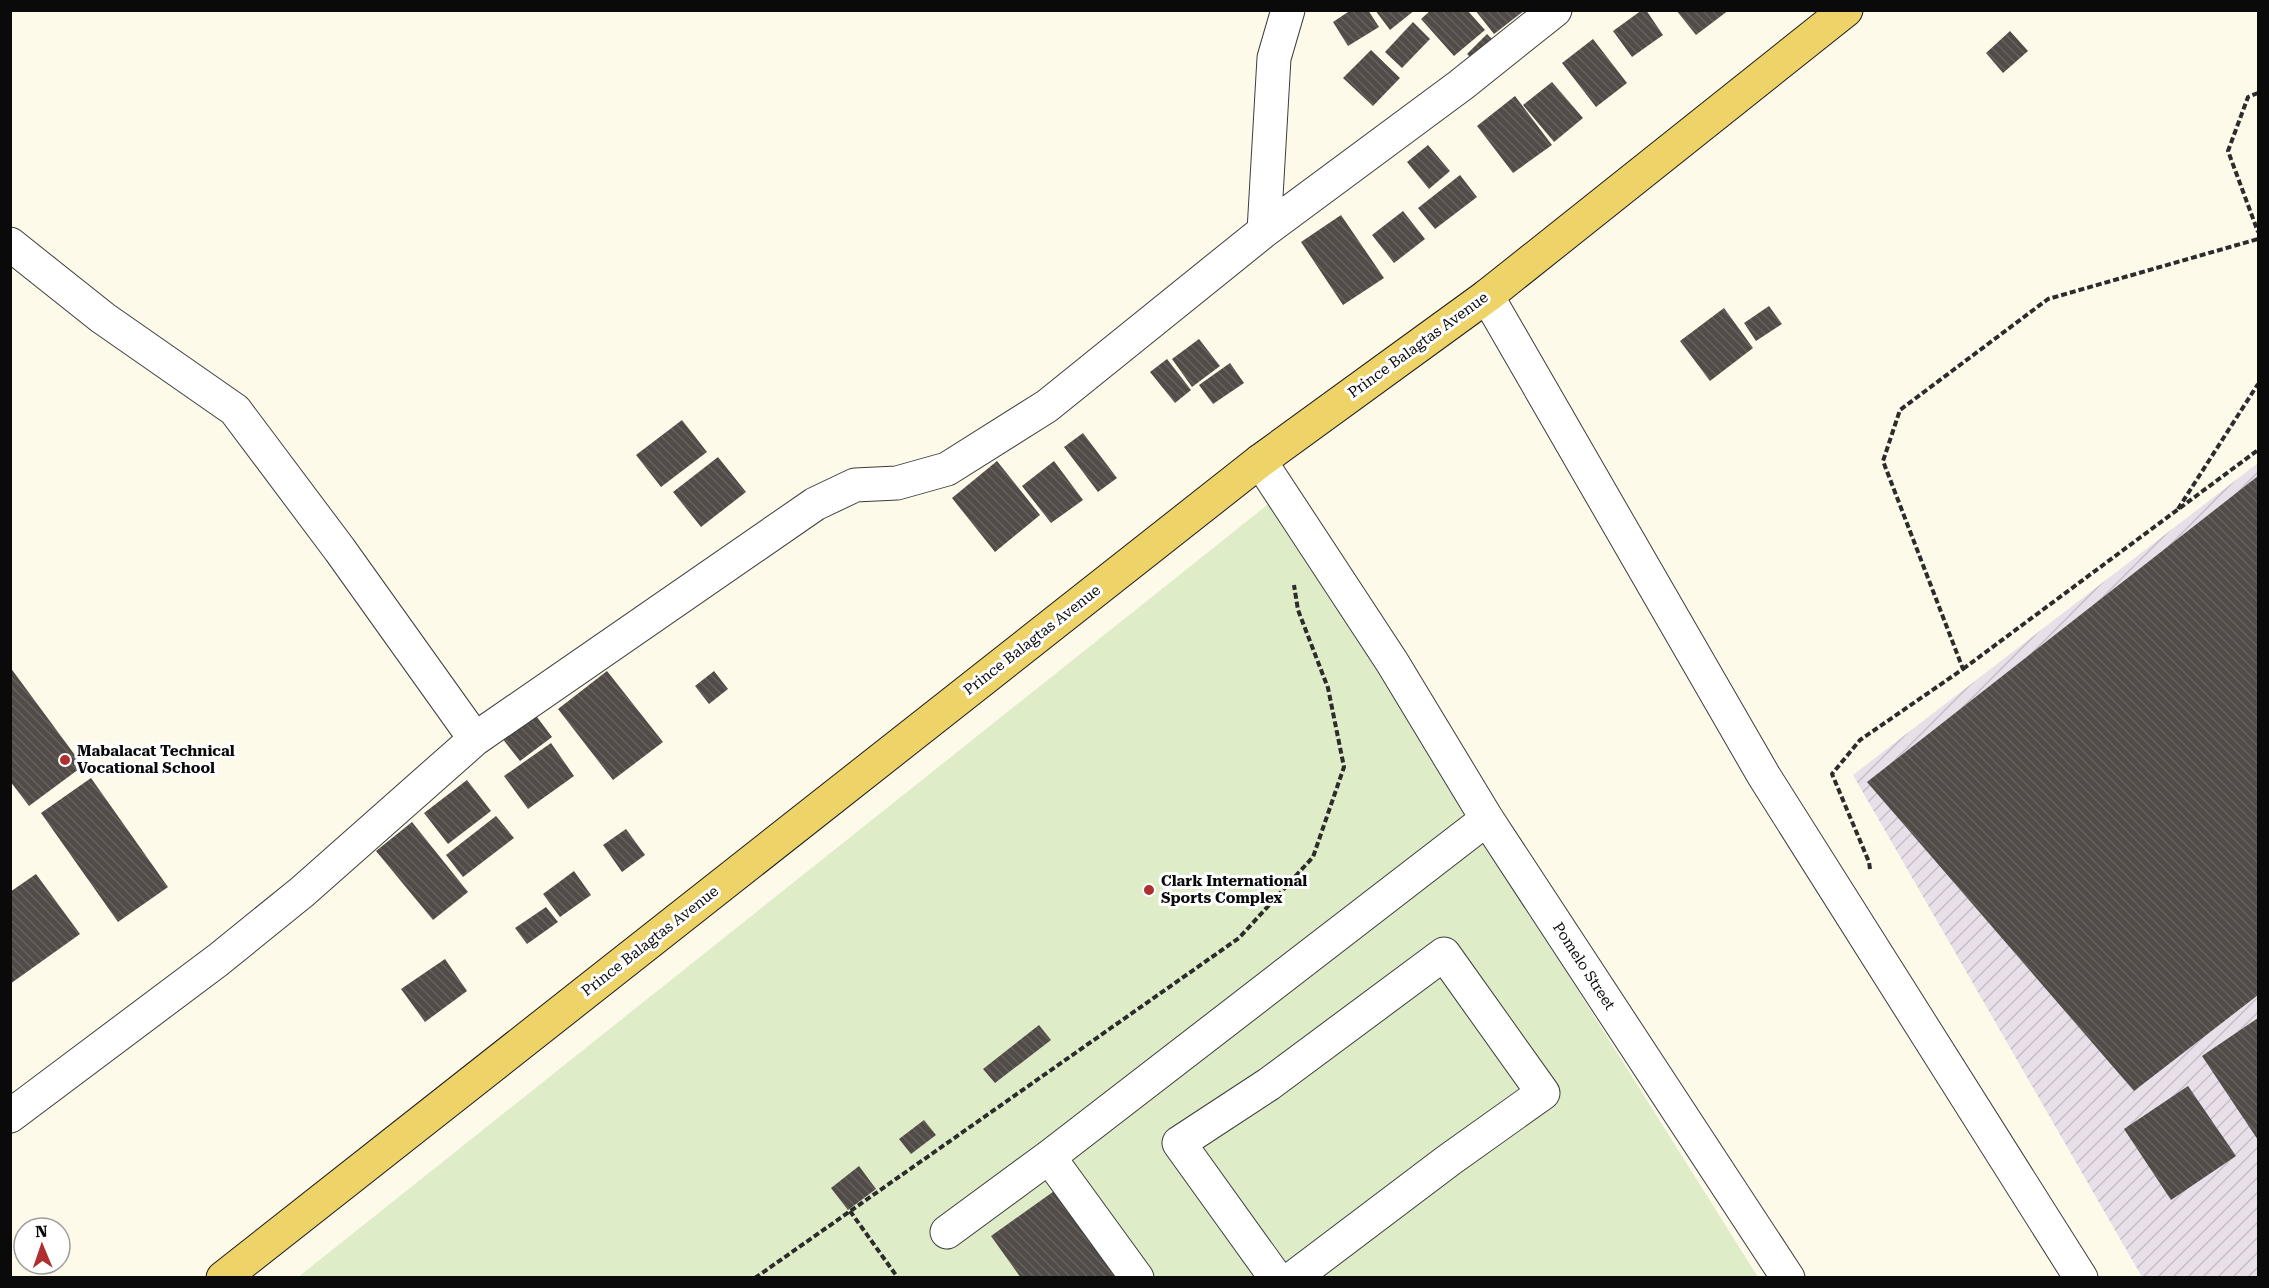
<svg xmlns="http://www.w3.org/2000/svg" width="2269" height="1288" viewBox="0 0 2269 1288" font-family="'Roboto Serif',serif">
  <defs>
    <pattern id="industrial-furrows" width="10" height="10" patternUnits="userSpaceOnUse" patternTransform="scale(1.5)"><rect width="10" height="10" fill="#e8dfe9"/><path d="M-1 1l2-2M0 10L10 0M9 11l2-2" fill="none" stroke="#c6bec6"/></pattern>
    <pattern id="building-back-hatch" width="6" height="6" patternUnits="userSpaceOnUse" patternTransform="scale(1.5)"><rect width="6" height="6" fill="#524c48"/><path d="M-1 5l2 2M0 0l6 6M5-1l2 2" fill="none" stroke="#66615e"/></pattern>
  </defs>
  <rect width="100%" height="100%" fill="#fdfaea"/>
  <!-- industrial -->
  <path fill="url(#industrial-furrows)" d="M2258,463V1277H2142L1853,775Z"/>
  <!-- pitch -->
  <path fill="#deecc8" d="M1271,502L1758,1277L297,1278Z"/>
  <!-- building -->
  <path fill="url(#building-back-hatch)" d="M1351,10H1368L1379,27L1348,46L1333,22Z
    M1375,10H1415L1390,30Z
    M1431,10H1467L1485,30L1454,56L1421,19Z
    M1475,10H1525L1494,34Z
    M1642,10H1646L1663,35L1632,57L1613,31Z
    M1676,10H1729L1696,35Z
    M1413,22L1430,39L1402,68L1385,52Z
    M2010,31L2028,51L2003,73L1986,53Z
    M1487,34L1499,46L1479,66L1467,54Z
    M1593,39L1627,83L1596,107L1562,63Z
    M1371,50L1400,78L1373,106L1343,78Z
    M1552,82L1583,118L1554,142L1523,105Z
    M1515,96L1552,145L1513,173L1477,126Z
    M1428,145L1450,171L1429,189L1407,162Z
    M1460,175L1477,197L1435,229L1418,208Z
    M1403,211L1425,239L1394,263L1372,235Z
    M1341,215L1384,278L1343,305L1301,242Z
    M1769,306L1782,324L1756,341L1744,323Z
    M1724,308L1753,348L1710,381L1680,341Z
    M1199,339L1220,366L1192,387L1172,359Z
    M1167,359L1191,390L1175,403L1150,372Z
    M1230,363L1244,383L1213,404L1199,385Z
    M682,420L707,452L661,487L636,455Z
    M1083,433L1117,478L1098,492L1064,447Z
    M718,457L746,492L701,527L673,492Z
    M997,461L1040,515L995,552L952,498Z
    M1054,461L1083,500L1051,523L1022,486Z
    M2258,476V995L2134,1091L1867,782Z
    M10,667L83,766L29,806L10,781Z
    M607,671L663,742L613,780L558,709Z
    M714,671L728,689L709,704L695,686Z
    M534,713L552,737L520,761L502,738Z
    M551,743L574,776L528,809L504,776Z
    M91,778L168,887L118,922L41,813Z
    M467,780L491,811L448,844L424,813Z
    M496,816L514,838L463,877L446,855Z
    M412,822L468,892L433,920L376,851Z
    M626,829L645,855L622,872L603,845Z
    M574,871L591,895L560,917L543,894Z
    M36,874L80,934L10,984V892Z
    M546,907L558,922L527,944L515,928Z
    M445,959L467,991L425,1022L401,989Z
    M2258,1018V1140L2202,1056Z
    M1039,1025L1051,1040L995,1083L983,1069Z
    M2188,1086L2236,1156L2171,1200L2124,1129Z
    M924,1120L936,1135L911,1154L899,1139Z
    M859,1166L876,1189L848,1210L831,1188Z
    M1057,1189L1121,1278H1021L991,1236Z"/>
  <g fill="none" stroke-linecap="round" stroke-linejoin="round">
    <!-- minor casing -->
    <g stroke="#3d3d3d" stroke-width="35">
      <path id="minor" d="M1264,231L1461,85L1555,10
        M10,244L103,318L235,410L340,550L475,739
        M1487,296L1764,776L2081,1278
        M1260,461L1392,662L1487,819L1788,1278
        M10,1116L218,960L302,892L475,739L815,504L855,485L897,483L947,469L1047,406L1264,231L1274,58L1288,10
        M1049,1157L1137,1278
        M947,1232L1049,1157L1487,819
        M1276,1278L1179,1143L1269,1084L1444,954L1543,1093L1449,1160L1293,1278"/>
    </g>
    <!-- major casing -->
    <g stroke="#1b1b1b" stroke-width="35">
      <path id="major" d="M223,1278L1260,461L1487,296L1846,10"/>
    </g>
    <!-- path -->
    <path stroke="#2c2c2c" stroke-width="4" stroke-dasharray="6 3" stroke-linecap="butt" d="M2258,93L2248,97L2228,151L2258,232
      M2178,509L2258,384
      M1963,669L2258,450
      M1870,869L1869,862L1832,774L1860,740L1963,669L1883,461L1900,410L2048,299L2258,239
      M850,1211L898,1278
      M755,1278L1239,938L1313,857L1344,767L1328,688L1298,610L1294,585"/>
    <!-- minor -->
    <use href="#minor" stroke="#fff" stroke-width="33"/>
    <!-- major -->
    <use href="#major" stroke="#eed369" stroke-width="33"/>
  </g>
  <!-- markers -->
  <g fill="#af2e2f" stroke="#fff" stroke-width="2">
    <circle cx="65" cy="760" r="6"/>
    <circle cx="1149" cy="890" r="6"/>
  </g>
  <g text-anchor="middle" stroke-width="6" stroke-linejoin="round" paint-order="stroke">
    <!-- street labels -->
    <g font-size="15" fill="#0a0a0a" stroke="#fff">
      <text transform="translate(1418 345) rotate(-36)" y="5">Prince Balagtas Avenue</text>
      <text transform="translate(1032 640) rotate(-38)" y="5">Prince Balagtas Avenue</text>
      <text transform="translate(650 941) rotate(-38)" y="5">Prince Balagtas Avenue</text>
      <text transform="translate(1584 966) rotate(57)" y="5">Pomelo Street</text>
    </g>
    <!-- poi labels -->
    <g font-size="15" font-weight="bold" fill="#0a0a0a" stroke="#fff" text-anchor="start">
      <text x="77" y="756">Mabalacat Technical<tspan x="77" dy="17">Vocational School</tspan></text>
      <text x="1161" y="886">Clark International<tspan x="1161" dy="17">Sports Complex</tspan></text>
    </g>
  </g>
  <!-- border -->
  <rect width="2269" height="1288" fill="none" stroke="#0a0a0a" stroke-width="24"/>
  <!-- north arrow -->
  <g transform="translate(42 1246) rotate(358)"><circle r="28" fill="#ffffff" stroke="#9d9d9d" stroke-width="1.5"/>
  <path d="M0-4.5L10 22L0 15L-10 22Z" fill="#af2e2f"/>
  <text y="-9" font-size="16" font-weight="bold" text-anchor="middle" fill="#0a0a0a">N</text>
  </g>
</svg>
